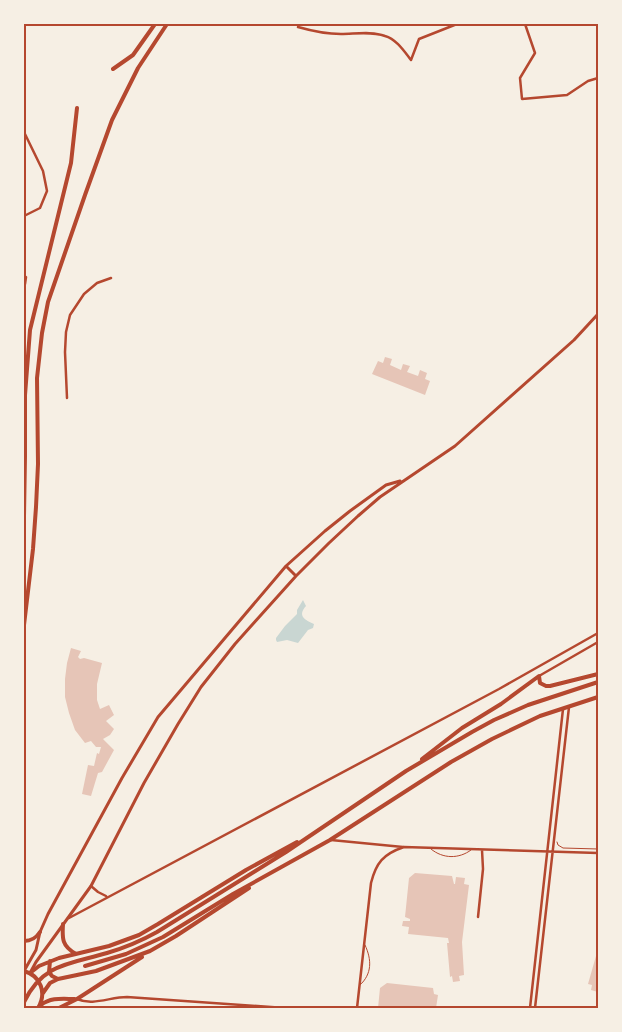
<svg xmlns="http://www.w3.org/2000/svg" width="622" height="1032" viewBox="0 0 622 1032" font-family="'Open Sans',sans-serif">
  <rect width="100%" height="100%" fill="#f6efe4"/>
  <!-- water -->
  <path fill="#c9d6d2" d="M303,600L306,606C297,616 305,620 314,624L313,628L308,630L298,643L287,640L277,642L276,640V638L285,626L297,614V610Z"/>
  <!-- building -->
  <path fill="#e6c5b7" d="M385,357L392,359L390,365L401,370L403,364L410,366L407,372L418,376L420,370L427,373L425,379L430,381L425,395L372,374L378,361L383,363Z
    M71,648L81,651L78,657L80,659L84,658L102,663L97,684V700L100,709L109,705L114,715L106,721L114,729L110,735L103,739L114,750L102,772L98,773L91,796L82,794L88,765L94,766L97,753L99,754L101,747H96L91,741L85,743L75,730L69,713L65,697V679L67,663Z
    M415,873L452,876L454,884H455L456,877L465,878L464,884L469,885L462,942L464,975L459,976L460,981L453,982L452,976L450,977L447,943H449L448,938L408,934L409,927L402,926L403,921H410V919L405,917L409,878Z
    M598,949V992L591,990L592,985L588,984Z
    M387,983L433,988L434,994L438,995L436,1008H378L380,988Z"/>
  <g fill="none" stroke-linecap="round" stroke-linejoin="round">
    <!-- path -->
    <path stroke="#b5482f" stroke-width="1" d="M557,842L558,845L563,848L598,849"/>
    <!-- service -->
    <path stroke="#b5482f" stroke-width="1" d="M431,849C443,859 459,859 471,850
      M360,985C372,974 372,960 365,945"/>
    <!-- minor -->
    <path stroke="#b5482f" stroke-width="2.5" d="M525,24L535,53L520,78L522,99L567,95L588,81L598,78
      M24,25L25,24
      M298,27C312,31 327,34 341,34C355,34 372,31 385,36C396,39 404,51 411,60L419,39L457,24
      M24,132L43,171L47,191L40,208L24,216
      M24,276L26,277L25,284H24
      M67,398L65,352L66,332L70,315L84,294L97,283L111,278
      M539,676L598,642
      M331,840L403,847
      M91,886L98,892L106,896
      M478,917L483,869L482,850
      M69,918L499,689L598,633
      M77,999C93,1006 110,997 127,997L285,1008
      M357,1008L371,883C376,863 383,854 404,847L598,853
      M530,1008L563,709
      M535,1008L569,707"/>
    <!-- secondary -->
    <path stroke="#b5482f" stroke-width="3" d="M286,566L296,576
      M24,971L36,950L40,932L48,914L122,778L158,717L286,566L325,531L350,511L386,485L400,481
      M30,973L36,962L91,886L144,783L178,724L201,687L235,644L296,576L329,543L358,516L380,497L455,446L574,340L598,314"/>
    <!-- primary -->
    <path stroke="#b5482f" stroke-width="4" d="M113,69L133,55L155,24
      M24,516L25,456V395L30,330L71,163L77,108
      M24,625L33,549L36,507L38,464L37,378L42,333L48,302L85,195L112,120L138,68L167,24
      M422,759L462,728L501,704L539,676L540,683L546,686H550L598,674
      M63,924C62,939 62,946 76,954
      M24,941C32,941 36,938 40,932
      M50,961L49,972L52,976L58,979
      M85,966L126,954L163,937L233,894L330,840L451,762L492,739L540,716L598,697
      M24,971C41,976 47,993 38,1008
      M30,973L39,966L59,958L109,946L139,935L158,924L246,870L297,842
      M43,993L50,983L58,979L96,971L150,951L176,936L249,888
      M24,1002C43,963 70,964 107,953C124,948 141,941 157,932L286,852L406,771L472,732L494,720L528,705L598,682
      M41,1005C51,997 63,999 75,999
      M59,1008L77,999L142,957"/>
  </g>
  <!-- border -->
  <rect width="622" height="1032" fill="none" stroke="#f6efe4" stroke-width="50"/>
  <rect x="25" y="25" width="572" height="982" fill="none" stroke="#b5482f" stroke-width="2"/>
</svg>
